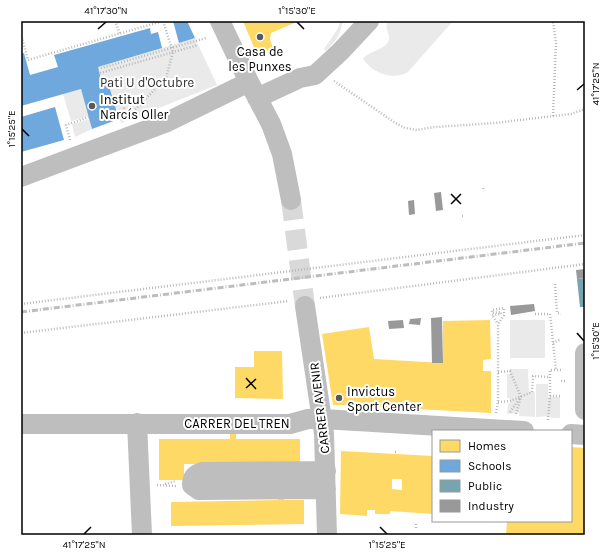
<svg xmlns="http://www.w3.org/2000/svg" width="606" height="556" viewBox="0 0 606 556" font-family="Karla,sans-serif">
  <rect width="100%" height="100%" fill="#fff"/>
  <!-- green -->
  <path fill="#eaeaea" d="M340,21H343C341,33 335,44 325,51L324,49L338,28Z
    M388,21H453L408,72C393,81 372,73 363,59C368,51 386,50 389,40C390,33 384,28 388,21Z
    M195,38L217,85L121,123L107,79L101,80L98,67Z
    M81,89L89,116L71,121L63,94Z
    M90,119L92,129L75,137L72,124Z
    M510,320H545V358H510Z
    M509,369H528L529,392H535V417L519,416V413L507,414L508,404L510,403V398H507V374H510Z
    M536,384H548V397H560V418H551L550,416L536,417Z"/>
  <!-- homes -->
  <path fill="#ffd966" fill-rule="evenodd" d="M243,21H299L271,33L270,39L273,48L257,55Z
    M490,320L491,359L483,360V371H491V413L380,407V403L376,402L349,405H333L322,334L369,327L374,359L443,363V321Z
    M254,351H282L283,399L235,398V367H254Z
    M230,434H236V439H300V463L184,464V480H159V439H230Z
    M571,447L585,448V535H506L507,521H571Z
    M341,451L433,456V514L390,511V514H375V510H367V516L340,514ZM392,479H402V490L392,489Z
    M279,495H284V500H304V524L171,526V502L278,500Z"/>
  <!-- schools -->
  <path fill="#6fa8dc" d="M173,21H187L195,38L179,43Z
    M150,28L151,34L158,32L162,48L98,67L101,80L107,79L119,119L92,129L81,89L21,106V54L24,53L30,75L58,67L54,55Z
    M55,107L64,140L21,152V117Z"/>
  <!-- public -->
  <path fill="#76a5af" d="M585,278V307H580L577,279Z"/>
  <!-- industry -->
  <path fill="#999" d="M441,192L443,210L436,211L434,193Z
    M414,200L415,214L409,215L408,201Z
    M585,269V278L577,279L576,270Z
    M534,304L535,311L511,315L510,306Z
    M442,317L443,363H432L431,318Z
    M421,318L420,325L409,324L410,319Z
    M403,320L404,328L389,329L388,321Z"/>
  <g fill="none" stroke-linecap="round" stroke-linejoin="round">
    <!-- minor-tunnel -->
    <path stroke="#d9d9d9" stroke-width="20" stroke-dasharray="20 10" stroke-linecap="butt" d="M291,200L305,306"/>
    <!-- path -->
    <path stroke="#b8b8b8" stroke-width="2.5" stroke-dasharray="1 2" stroke-linecap="butt" d="M115,21L120,34
      M21,34L28,60L163,21L173,52L166,78L128,117
      M98,69L206,38
      M100,73L198,45
      M334,81L394,122L405,128L417,130L435,127L495,123L571,114L585,109
      M123,96L122,101L127,118
      M553,116L556,43L553,21
      M70,140L66,125L89,117
      M483,188L484,191
      M462,216H463
      M555,284L557,313L561,314
      M320,298L585,264
      M21,304L585,235
      M535,314H550L556,370
      M21,333L289,301
      M553,343L561,339
      M498,372L510,371L521,397L516,414
      M561,381H566
      M550,396H561
      M498,402L510,401L532,392L533,376L550,377
      M510,412L520,398
      M496,413L498,402V324L504,315V308L492,310V313L501,312V314L492,315L498,324
      M548,420L550,396V370H561
      M395,452H398
      M165,484L176,481
      M157,485L176,486
      M416,528V524"/>
    <!-- minor -->
    <path stroke="#bebebe" stroke-width="20" d="M220,21L249,82L271,124L282,154L291,200
      M257,98L300,78L315,75L340,52L369,21
      M21,177L165,123L249,82
      M305,306L324,434L327,535
      M585,353V410
      M137,423L142,535
      M21,424H290L308,419H323L524,431
      M571,434L585,435
      M326,471L202,472C195,474 192,477 192,485L199,490L326,489"/>
    <!-- rail -->
    <path stroke="#bdbdbd" stroke-width="3" stroke-dasharray="6 2 1 2" stroke-linecap="butt" d="M21,312L585,243"/>
  </g>
  <!-- ticks -->
  <path fill="none" stroke="#000" stroke-width="1.5" d="M297,22L304,29M98,29L106,22M577,90L584,84M22,129L29,136M451,194L461,204M451,204L461,194M577,333L584,341M246,378L256,389M246,388L256,379M380,527L387,534M84,534L91,527"/>
  <!-- markers -->
  <g fill="#595959" stroke="#fff" stroke-width="1.5">
    <circle cx="260" cy="37" r="4"/>
    <circle cx="92" cy="106" r="4"/>
    <circle cx="339" cy="398" r="4"/>
  </g>
  <g text-anchor="middle" stroke-width="4" stroke-linejoin="round" paint-order="stroke">
    <!-- poi labels -->
    <g font-size="13" fill="#000" stroke="#fff" text-anchor="start">
      <text x="260" y="56" text-anchor="middle">Casa de<tspan x="260" dy="15">les Punxes</tspan></text>
      <text x="100" y="104">Institut<tspan x="100" dy="15">Narcís Oller</tspan></text>
      <text x="347" y="396">Invictus<tspan x="347" dy="15">Sport Center</tspan></text>
    </g>
    <!-- park labels -->
    <g font-size="13" fill="#2f2f2f" stroke="#fff">
      <text x="147" y="87">Pati U d'Octubre</text>
    </g>
    <!-- street labels -->
    <g font-size="13" fill="#000" stroke="#fff">
      <text transform="translate(319 408) rotate(-97)" y="5">CARRER AVENIR</text>
      <text x="237" y="428">CARRER DEL TREN</text>
    </g>
  </g>
  <!-- border -->
  <rect width="606" height="556" fill="none" stroke="#ffffff" stroke-width="44"/>
  <!-- legend -->
  <rect x="432" y="430" width="140" height="92" fill="#ffffff" stroke="#999999"/>
  <rect x="440" y="440" width="20" height="12" fill="#ffd966" stroke="#999999"/>
  <text x="468" y="450" font-size="12" fill="#000000">Homes</text>
  <rect x="440" y="460" width="20" height="12" fill="#6fa8dc" stroke="#999999"/>
  <text x="468" y="470" font-size="12" fill="#000000">Schools</text>
  <rect x="440" y="480" width="20" height="12" fill="#76a5af" stroke="#999999"/>
  <text x="468" y="490" font-size="12" fill="#000000">Public</text>
  <rect x="440" y="500" width="20" height="12" fill="#999999" stroke="#999999"/>
  <text x="468" y="510" font-size="12" fill="#000000">Industry</text>
  <rect x="22" y="22" width="562" height="512" fill="none" stroke="#000" stroke-width="1.5"/>
  <g font-size="10" text-anchor="middle" fill="#000">
    <text x="106" y="14">41°17'30"N</text>
    <text x="297" y="14">1°15'30"E</text>
    <text transform="translate(595 84) rotate(-90)" y="4">41°17'25"N</text>
    <text transform="translate(11 129) rotate(-90)" y="4">1°15'25"E</text>
    <text transform="translate(595 341) rotate(-90)" y="4">1°15'30"E</text>
    <text x="84" y="548">41°17'25"N</text>
    <text x="387" y="548">1°15'25"E</text>
  </g>
</svg>
